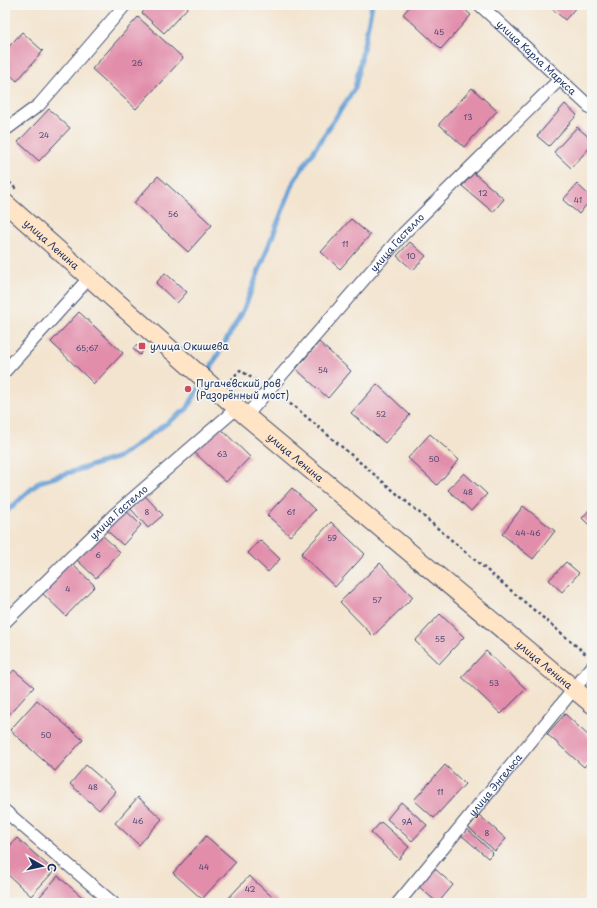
<svg xmlns="http://www.w3.org/2000/svg" width="597" height="908" viewBox="0 0 597 908" font-family="'Playpen Sans',sans-serif">
  <rect width="100%" height="100%" fill="#f6f6f2"/>
  <filter id="ink" filterUnits="userSpaceOnUse"><feTurbulence type="fractalNoise" baseFrequency=".025" numOctaves="2"/><feDisplacementMap in="SourceGraphic" scale="8" xChannelSelector="R" yChannelSelector="G"/><feConvolveMatrix kernelMatrix="1 2 1 2 8 2 1 2 1" color-interpolation-filters="sRGB"/></filter>
  <filter id="wash" filterUnits="userSpaceOnUse"><feTurbulence type="fractalNoise" baseFrequency=".012" numOctaves="4" result="noise"/><feDisplacementMap in="SourceGraphic" scale="16" xChannelSelector="R" yChannelSelector="G"/><feGaussianBlur stdDeviation="0.9" result="paint"/><feColorMatrix in="noise" values="0 0 0 0 0 0 0 0 0 0 0 0 0 0 0 0 0 1.4 0 .05"/><feComposite in="paint" operator="in"/></filter>
  <g filter="url(#wash)">
    <rect width="100%" height="100%" fill="#f3e4cf"/>
    <g fill="none" stroke-linecap="round" stroke-linejoin="round">
      <!-- stream -->
      <path stroke="#68a1d7" stroke-width="5" d="M5,513L39,482L119,457L187,409L244,309L294,181L355,88L372,5"/>
    </g>
    <g id="blocks">
      <!-- building -->
      <path fill="#e28eab" d="M149,5H190L164,33L142,13Z
        M411,5H460L471,15L441,49L403,14Z
        M548,5H578L565,20Z
        M138,17L183,58L136,109L92,69Z
        M22,32L43,51L17,81L5,70V51Z
        M472,88L497,111L464,147L439,124Z
        M565,104L577,115L549,146L537,136Z
        M49,109L70,128L39,161L18,142Z
        M577,127L592,140V145L571,168L554,152Z
        M474,173L504,199L493,212L462,186Z
        M158,176L212,225L188,252L134,203Z
        M577,184L592,198L579,214L563,200Z
        M351,219L370,235L340,269L321,252Z
        M410,242L426,256L413,270L397,256Z
        M165,273L187,292L177,303L156,283Z
        M79,312L123,353L94,384L51,342Z
        M319,342L351,371L328,398L296,369Z
        M136,345L143,351L140,355L133,349Z
        M377,384L410,415L385,443L351,413Z
        M218,426L250,457L226,482L194,452Z
        M430,434L459,460L437,485L408,458Z
        M464,473L487,494L471,511L448,490Z
        M292,488L315,510L290,536L267,515Z
        M145,496L163,515L148,528L131,509Z
        M523,506L555,531L533,559L502,534Z
        M592,507V528L582,518Z
        M123,508L141,525L123,545L104,528Z
        M331,522L365,554L335,587L301,554Z
        M100,533L120,552L96,578L76,559Z
        M260,540L280,559L268,572L248,553Z
        M69,561L95,586L66,616L40,591Z
        M566,562L579,573L562,592L549,580Z
        M380,563L413,597L373,636L340,602Z
        M440,614L464,637L439,664L415,641Z
        M486,651L526,689L501,714L462,677Z
        M14,670L34,687L5,719V680Z
        M37,700L83,740L55,771L10,730Z
        M565,714L592,739V758L584,767L547,734Z
        M86,765L116,791L99,810L70,784Z
        M445,765L465,784L434,818L414,800Z
        M138,797L162,819L139,845L115,823Z
        M401,802L427,825L412,841L387,819Z
        M479,815L506,839L495,851L468,827Z
        M381,822L409,847L399,859L371,833Z
        M466,828L493,853L488,858L460,834Z
        M206,836L236,862L202,899L173,873Z
        M17,838L54,871L31,896L5,872V851Z
        M434,868L453,885L438,903L418,886Z
        M58,876L89,903H34Z
        M249,876L279,903H224Z"/>
    </g>
  </g>
  <g filter="url(#ink)">
    <use href="#blocks" fill-opacity="0" stroke="#3b4a6f" stroke-width="1"/>
    <g fill="none" stroke-linecap="round" stroke-linejoin="round">
      <!-- minor casing -->
      <g stroke="#3b4a6f" stroke-width="14">
        <g id="minor">
          <path id="s1" d="M480,5L592,109"/>
          <path d="M5,130L39,105L125,5"/>
          <path d="M5,371L90,277"/>
          <path id="s2" d="M246,416L404,233L560,79"/>
          <path id="s3" d="M5,622L115,514L237,408"/>
          <path d="M5,811L113,903"/>
          <path id="s4" d="M398,903L592,667"/>
        </g>
      </g>
      <!-- secondary casing -->
      <g stroke="#3b4a6f" stroke-width="20">
        <g id="secondary">
          <path id="s5" d="M5,203L246,416L592,704"/>
        </g>
      </g>
      <!-- path -->
      <path stroke="#3b4a6f" stroke-width="2.5" stroke-dasharray="3 3" stroke-linecap="butt" d="M5,178L16,189
        M231,380L240,370L258,382
        M280,397L296,408L587,655"/>
      <!-- minor -->
      <use href="#minor" stroke="#fff" stroke-width="12"/>
      <!-- secondary -->
      <use href="#secondary" stroke="#ffe4c6" stroke-width="18"/>
    </g>
  </g>
  <!-- markers -->
  <g fill="#d1495b" stroke="#f6f6f2" stroke-width="1.5">
    <rect x="138" y="342" width="8" height="8" rx="2"/>
    <circle cx="188" cy="389" r="4"/>
  </g>
  <g text-anchor="middle" stroke-width="3.5" stroke-linejoin="round" paint-order="stroke">
    <!-- number labels -->
    <g font-size="8" fill="#4d4771">
      <text x="439" y="35">45</text>
      <text x="137" y="66">26</text>
      <text x="468" y="120">13</text>
      <text x="44" y="138">24</text>
      <text x="483" y="196">12</text>
      <text x="578" y="203">41</text>
      <text x="173" y="217">56</text>
      <text x="345" y="247">11</text>
      <text x="411" y="259">10</text>
      <text x="87" y="351">65;67</text>
      <text x="323" y="373">54</text>
      <text x="381" y="417">52</text>
      <text x="222" y="457">63</text>
      <text x="434" y="462">50</text>
      <text x="468" y="495">48</text>
      <text x="147" y="515">8</text>
      <text x="291" y="515">61</text>
      <text x="528" y="536">44-46</text>
      <text x="332" y="541">59</text>
      <text x="98" y="558">6</text>
      <text x="68" y="592">4</text>
      <text x="377" y="603">57</text>
      <text x="440" y="642">55</text>
      <text x="494" y="686">53</text>
      <text x="46" y="738">50</text>
      <text x="93" y="790">48</text>
      <text x="440" y="795">11</text>
      <text x="138" y="824">46</text>
      <text x="407" y="825">9А</text>
      <text x="487" y="836">8</text>
      <text x="204" y="870">44</text>
      <text x="250" y="892">42</text>
    </g>
    <!-- street labels -->
    <g font-size="10" fill="#1b2f5e" stroke="#f6f6f2">
      <text dy="4" stroke="none"><textPath href="#s1" startOffset="77">улица Карла Маркса</textPath></text>
      <text dy="4" stroke="none"><textPath href="#s2" startOffset="230">улица Гастелло</textPath></text>
      <text dy="4" stroke="none"><textPath href="#s5" startOffset="62">улица Ленина</textPath></text>
      <text dy="4" stroke="none"><textPath href="#s5" startOffset="386">улица Ленина</textPath></text>
      <text dy="4" stroke="none"><textPath href="#s3" startOffset="158">улица Гастелло</textPath></text>
      <text dy="4" stroke="none"><textPath href="#s5" startOffset="710">улица Ленина</textPath></text>
      <text dy="4" stroke="none"><textPath href="#s4" startOffset="153">улица Энгельса</textPath></text>
    </g>
    <!-- poi labels -->
    <g font-size="10" fill="#1b2f5e" stroke="#f6f6f2" text-anchor="start">
      <text x="150" y="350">улица Окишева</text>
      <text x="196" y="387">Пугачевский ров<tspan x="196" dy="12">(Разорённый мост)</tspan></text>
    </g>
  </g>
  <!-- margin -->
  <rect width="597" height="908" fill="none" stroke="#f6f6f2" stroke-width="20"/>
  <!-- north arrow -->
  <g transform="translate(42 866) rotate(99)" stroke="#f6f6f2" stroke-width="3" paint-order="stroke">
  <path d="M0-3L7 15L0 10L-7 15Z" fill="#1b2f5e"/>
  <text y="-6" font-size="11" font-weight="bold" text-anchor="middle" fill="#1b2f5e">С</text>
  </g>
</svg>
